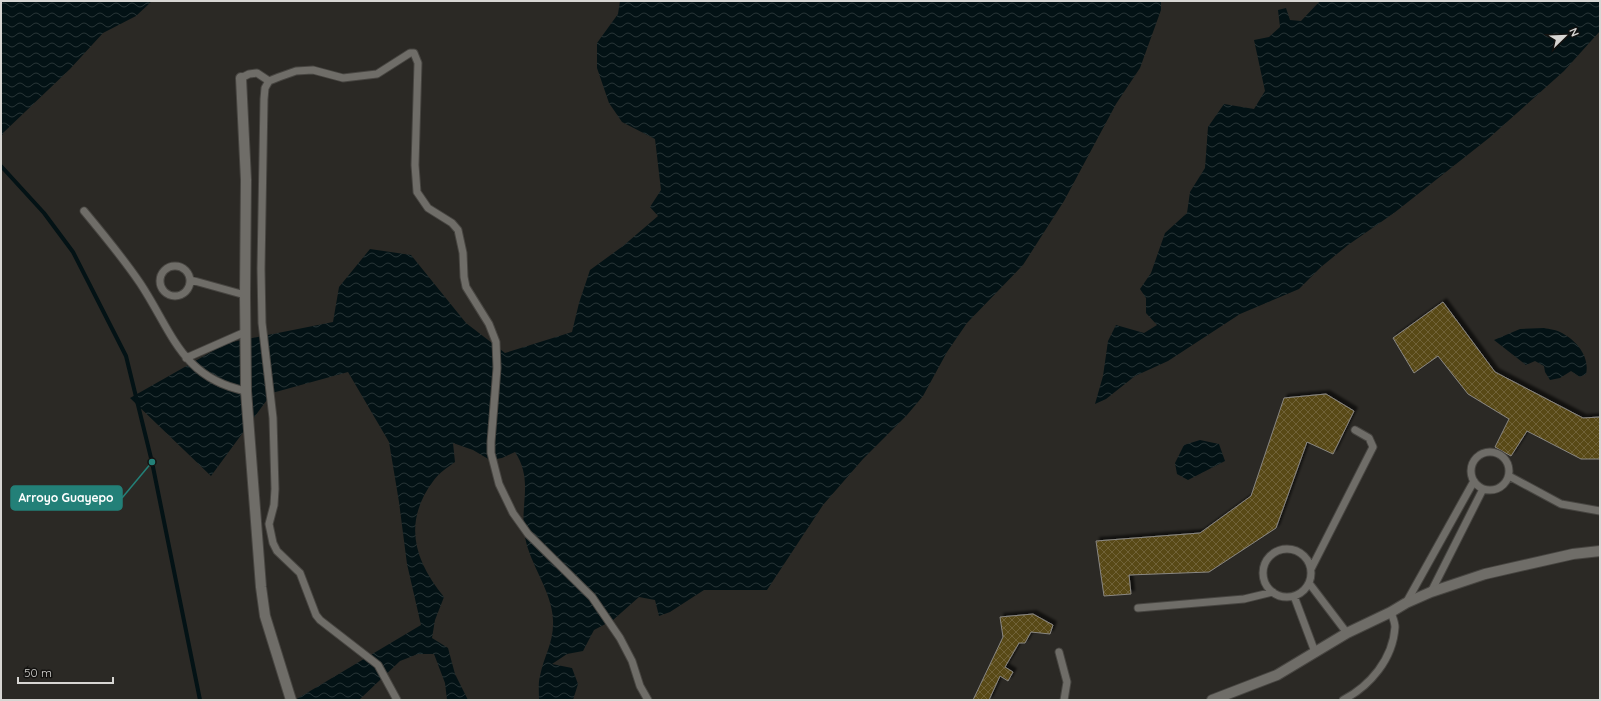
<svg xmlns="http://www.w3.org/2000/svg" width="1601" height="701" viewBox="0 0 1601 701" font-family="Quicksand,sans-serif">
  <defs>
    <pattern id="water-waves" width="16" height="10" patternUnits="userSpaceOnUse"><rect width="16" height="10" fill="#031215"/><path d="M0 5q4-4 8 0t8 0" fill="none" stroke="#273436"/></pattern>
    <pattern id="building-cross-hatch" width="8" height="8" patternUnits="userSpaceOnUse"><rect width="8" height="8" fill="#594817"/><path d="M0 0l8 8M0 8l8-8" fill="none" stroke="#706238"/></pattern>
    <filter id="shadow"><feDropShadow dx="3.5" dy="-3.5" stdDeviation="1" flood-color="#0009"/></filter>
  </defs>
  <rect width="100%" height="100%" fill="#2b2925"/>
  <!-- water -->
  <path fill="url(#water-waves)" d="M1,1H152L136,16L103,33L70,69L4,132L1,137Z
    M620,1H1161V10L1140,68L1116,104L1064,201L1023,265L967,323L947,352L923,396L907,415L863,459L823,505L767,590H704L670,612L659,616L655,600L639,597L613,620L594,630L583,651L567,654L552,664L572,668L578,684L573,700H539C539,692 538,683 540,676C544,655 554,643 553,620C552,591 530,565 525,537C519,505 534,481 515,452L502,458L490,460L473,450L453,443L455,462C448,467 439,473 434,480C403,521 413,559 444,597L435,620L432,638L448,648L455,674L468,700H447L445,683L434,654H418L400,661L359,700H295L421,625L407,564L399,502L389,442L348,372L272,393L211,476L130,398L227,343L333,322L339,287L370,249L411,255L466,323L505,353L572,332L579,303L590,270L623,246L658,216L650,207L661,190L655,139L622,122L609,103L597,68V43L618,14Z
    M1320,1H1600V31L1564,71L1489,138L1394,213L1348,245L1321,267L1299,289L1240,314L1168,361L1135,376L1106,399L1095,404L1103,376L1108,341L1116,325L1144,333L1157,325L1146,313V298L1140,289L1151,273L1165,233L1187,213L1190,192L1205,168L1208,127L1224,104L1254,109L1265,91L1254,40L1269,37L1280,27L1278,10L1286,8L1290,20L1301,21Z
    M1544,328C1549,329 1557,330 1562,333C1577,341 1590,357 1586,374L1580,377L1571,371L1560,378L1550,380L1545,372L1544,366L1535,361L1526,365L1494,340L1520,329Z
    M1200,440L1219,444L1225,461L1188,480L1177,474L1175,463L1184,445Z"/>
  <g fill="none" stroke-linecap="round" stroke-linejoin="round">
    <!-- stream -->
    <path stroke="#031215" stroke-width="4" d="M1,166L44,213L73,252L126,356L152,462L200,700"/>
  </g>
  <!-- building -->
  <path fill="url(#building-cross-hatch)" stroke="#898782" filter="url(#shadow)" d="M1443,302L1495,372L1583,418L1600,417V459H1581L1527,431L1511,456L1495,447L1509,419L1468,394L1438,356L1414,373L1393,338Z
    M1326,394L1354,411L1333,454L1307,442L1276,528L1209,572L1129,575L1131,594L1104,596L1096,541L1200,533L1251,496L1284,398Z
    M1033,614L1053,625L1050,634L1031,632L1025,643H1019L1005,667L1013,672L1008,681L1000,676L989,700H973L1003,637L1000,617Z"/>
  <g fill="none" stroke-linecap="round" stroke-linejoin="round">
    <!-- lane casing -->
    <g stroke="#474541" stroke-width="9">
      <path id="lane" d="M241,78L249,74L257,73L269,81
        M84,211C104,235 123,258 140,283C172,331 181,378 246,391
        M160 281a15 15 0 1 1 30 0a15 15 0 1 1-30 0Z
        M191,280L245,295
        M186,358L245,332
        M1471 471a19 19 0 1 1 38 0a19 19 0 1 1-38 0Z
        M1509,476L1561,504L1600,511
        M1263 573a24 24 0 1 1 48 0a24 24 0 1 1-48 0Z
        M1311,569L1373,447L1369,438L1355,430
        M1309,583L1347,633
        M1431,592L1483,489
        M1294,596L1315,652
        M1406,603L1474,481
        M1138,608L1244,599L1273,592
        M1059,652L1067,682L1064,700
        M397,700L378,665L320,620L316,615L300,573L277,551L273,543L269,524L274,505L275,489L273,418L262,323L261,269L264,99L265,88L269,81L279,77L296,71L313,70L343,78L377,74L410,53H414L418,63L415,165L417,192L428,208L452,223L458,230L463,253L464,277L466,287L489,324L496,342L497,368L491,442V453L499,484L513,513L528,534L592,597L620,638L632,661L640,686L648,700
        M1343,700C1370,686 1393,659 1395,627C1395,622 1392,616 1391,612"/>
    </g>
    <!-- street casing -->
    <g stroke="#474541" stroke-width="12">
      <path id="street" d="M241,78L246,180L245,295L246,391L261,587L265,616L291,700
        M1212,700L1277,675L1347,633L1391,612L1406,603L1431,592L1485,574L1573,554L1600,551"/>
    </g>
    <!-- lane -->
    <use href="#lane" stroke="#6f6d68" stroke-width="7"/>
    <!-- street -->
    <use href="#street" stroke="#6f6d68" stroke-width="10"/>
  </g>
  <!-- callouts -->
  <path fill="none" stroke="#238078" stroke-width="1.5" d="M152 462L122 498"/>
  <circle fill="#238078" stroke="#131210" stroke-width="1.5" cx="152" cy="462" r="4"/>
  <rect fill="#238078" stroke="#238078" stroke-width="1.5" x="11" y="486" width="111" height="24" rx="4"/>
  <g font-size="12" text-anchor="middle" font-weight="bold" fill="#fff">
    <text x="66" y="502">Arroyo Guayepo</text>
  </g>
  <!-- border -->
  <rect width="1601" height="701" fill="none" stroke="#d7d6d3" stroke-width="4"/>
  <!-- north arrow -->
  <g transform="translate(1565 36) rotate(67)" stroke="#131210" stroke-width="3" paint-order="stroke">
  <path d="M0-3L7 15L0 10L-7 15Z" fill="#d7d6d3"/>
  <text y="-6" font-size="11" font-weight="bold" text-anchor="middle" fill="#d7d6d3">N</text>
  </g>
  <!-- scale -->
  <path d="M18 677v6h95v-6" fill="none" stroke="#d7d6d3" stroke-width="2"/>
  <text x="24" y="677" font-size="12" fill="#d7d6d3" stroke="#131210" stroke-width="3" paint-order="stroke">50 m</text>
</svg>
